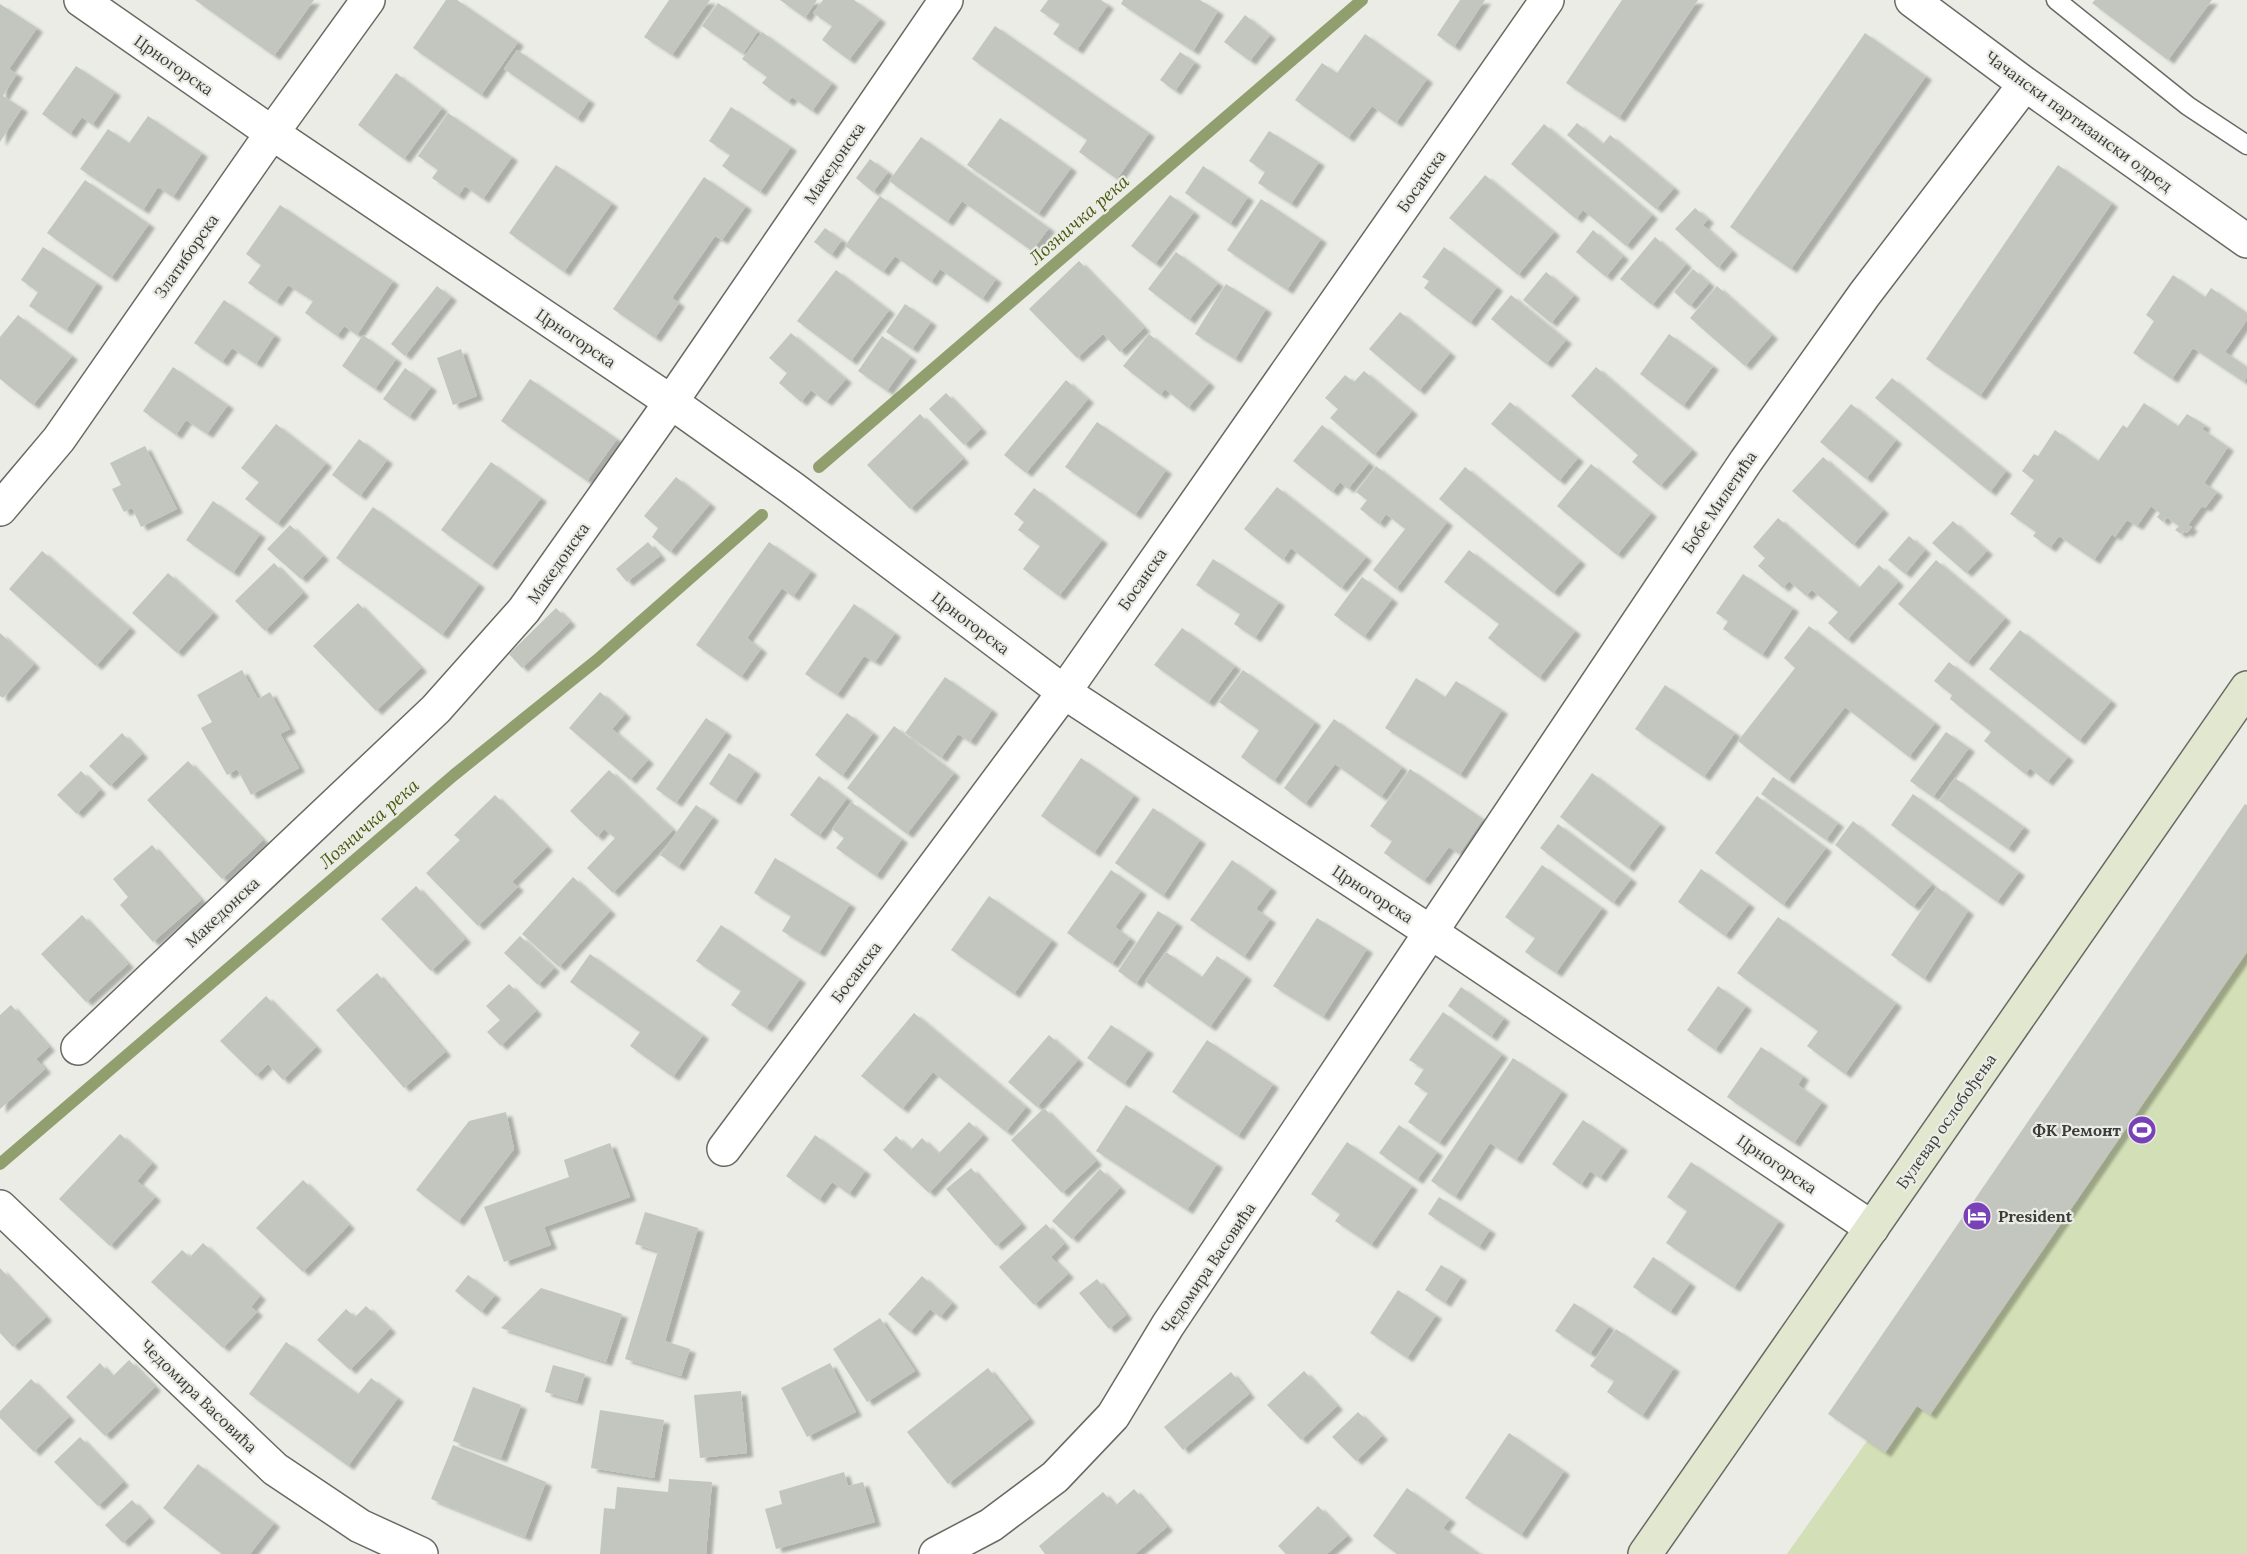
<svg xmlns="http://www.w3.org/2000/svg" width="2247" height="1554" viewBox="0 0 2247 1554" font-family="Lora,serif">
  <defs>
    <filter id="shadow"><feDropShadow dx="6" dy="4" stdDeviation="1.5" flood-color="#0004"/></filter>
  </defs>
  <rect width="100%" height="100%" fill="#eaece5"/>
  <!-- green -->
  <path fill="#d3dfb6" d="M2247,845V1554H1787L1867,1441Z"/>
  <g fill="none" stroke-linecap="round" stroke-linejoin="round">
    <!-- stream -->
    <path stroke="#919f6f" stroke-width="12" d="M819,467L1362,0
      M0,1164L454,775L597,660L762,515"/>
  </g>
  <!-- building -->
  <path fill="#c3c6bf" filter="url(#shadow)" d="M195,0H314L274,56Z
    M446,0H457L518,42L481,95L413,48Z
    M669,0H710L672,55L644,37Z
    M780,0H817L805,18Z
    M823,0H854L880,19L849,60L822,40L832,26L813,13Z
    M1048,0H1101L1108,5L1077,50L1053,34L1060,24L1040,11Z
    M1123,0H1200L1218,11L1193,51L1121,4Z
    M1460,0H1485L1454,47L1437,35Z
    M1622,0H1698L1619,118L1566,83Z
    M2095,0H2212L2168,60L2092,3Z
    M718,3L758,31L743,54L702,26Z
    M0,4L37,28L9,69L17,74L3,96L22,108L0,142Z
    M1245,15L1270,35L1250,61L1224,42Z
    M995,26L1149,133L1117,179L1079,152L1087,140L972,59Z
    M762,32L832,83L812,111L792,97L788,102L762,83L767,77L742,59Z
    M1865,33L1926,76L1791,269L1730,227Z
    M1365,34L1427,79L1396,123L1372,106L1348,138L1295,100L1322,63L1337,73Z
    M517,50L589,100L577,119L504,69Z
    M1180,52L1195,62L1175,91L1160,80Z
    M76,66L115,92L92,125L82,117L70,134L42,114Z
    M396,73L442,108L404,159L358,125Z
    M731,107L791,147L760,192L722,166L730,155L709,141Z
    M448,113L512,157L483,199L465,186L458,196L432,178L438,170L418,156Z
    M148,116L202,153L173,197L158,187L143,210L80,169L108,129L129,143Z
    M1000,118L1071,168L1038,214L967,165Z
    M1577,123L1603,144L1610,135L1674,188L1656,209L1567,135Z
    M1544,124L1652,215L1626,246L1583,210L1576,219L1511,164Z
    M1269,131L1319,162L1291,204L1258,183L1265,172L1249,161Z
    M921,137L1049,228L1032,251L962,201L947,222L889,181Z
    M870,159L888,172L873,192L856,178Z
    M556,165L612,203L564,272L509,233Z
    M2058,165L2112,203L1980,396L1926,359Z
    M1203,166L1248,197L1230,224L1185,193Z
    M1485,175L1554,232L1518,275L1449,218Z
    M704,177L746,206L722,240L715,236L672,298L679,303L655,338L613,309Z
    M85,180L149,224L111,278L47,233Z
    M1170,195L1194,212L1155,264L1131,246Z
    M880,196L996,279L982,299L940,269L931,282L895,256L883,272L845,246Z
    M1261,199L1321,239L1287,290L1227,250Z
    M280,205L393,281L357,335L344,326L337,336L305,313L313,301L288,285L276,302L248,283L261,265L246,254Z
    M1695,208L1708,219L1703,225L1732,251L1718,268L1675,229Z
    M825,228L842,240L831,255L814,242Z
    M1593,230L1623,256L1606,277L1576,252Z
    M1655,237L1686,264L1652,305L1620,279Z
    M43,247L97,283L66,330L29,306L38,292L21,280Z
    M1444,247L1497,287L1470,323L1424,288L1429,281L1422,277Z
    M1176,252L1218,283L1189,320L1148,289Z
    M1079,261L1144,328L1120,352L1103,334L1077,358L1029,309Z
    M1693,269L1709,283L1690,306L1674,292Z
    M836,270L889,310L851,361L797,321Z
    M1546,272L1574,295L1551,323L1523,300Z
    M2173,275L2205,297L2211,288L2247,313V320L2225,352L2247,367V377L2244,382L2193,348L2172,379L2133,353L2154,321L2146,315Z
    M1226,284L1266,309L1235,359L1195,334Z
    M437,286L451,297L405,356L391,344Z
    M1717,286L1772,335L1745,366L1690,318Z
    M1511,295L1566,340L1546,364L1491,319Z
    M224,300L275,335L256,364L232,348L222,362L194,343Z
    M905,304L931,322L912,349L886,332Z
    M1400,312L1450,353L1419,391L1369,349Z
    M18,315L72,356L33,405L0,379V337Z
    M791,333L846,379L826,402L811,390L801,402L779,383L787,373L769,358Z
    M1149,334L1209,383L1188,408L1165,389L1160,395L1123,366Z
    M1669,334L1713,366L1683,406L1640,374Z
    M363,335L396,359L375,389L342,366Z
    M882,336L911,357L887,391L858,371Z
    M461,349L477,396L453,405L437,358Z
    M173,367L228,405L207,434L186,420L176,435L143,411Z
    M1596,367L1692,450L1660,486L1632,462L1638,455L1571,396Z
    M405,368L431,387L409,417L383,399Z
    M1364,371L1412,411L1374,455L1330,418L1338,409L1325,398L1345,375L1354,382Z
    M1892,378L2006,471L1990,492L1875,398Z
    M530,379L617,439L587,481L501,421Z
    M1066,380L1088,399L1026,473L1004,455Z
    M946,393L981,429L964,445L929,409Z
    M1510,402L1578,458L1559,481L1491,424Z
    M2144,403L2178,426L2187,414L2205,425L2202,429L2228,447L2204,483L2217,492L2205,508L2202,506L2188,525L2192,527L2187,533L2184,531L2181,534L2175,530L2179,526L2166,517L2163,522L2157,517L2160,513L2151,506L2137,526L2127,520L2115,537L2112,534L2094,560L2059,536L2050,548L2033,536L2036,532L2010,514L2034,480L2022,471L2034,454L2038,456L2055,430L2098,461L2123,425L2127,428Z
    M1851,404L1896,440L1866,479L1820,442Z
    M920,414L963,459L910,509L867,465Z
    M1097,422L1166,470L1135,515L1065,467Z
    M276,424L326,463L277,524L245,499L259,482L241,468Z
    M1322,425L1369,463L1348,489L1340,482L1332,492L1293,461Z
    M359,439L387,460L360,496L332,475Z
    M145,446L177,509L141,527L132,508L124,512L112,489L121,485L110,463Z
    M1823,457L1883,510L1853,545L1792,491Z
    M491,462L541,498L491,566L441,530Z
    M1591,464L1651,513L1617,555L1557,506Z
    M1376,466L1447,522L1396,589L1373,570L1405,529L1386,514L1379,524L1360,509L1367,500L1356,492Z
    M1465,467L1580,561L1553,593L1439,499Z
    M676,477L710,504L670,552L652,537L658,528L644,516Z
    M1277,487L1366,557L1341,588L1291,548L1283,560L1244,529Z
    M1034,488L1102,540L1059,596L1023,569L1040,546L1018,530L1024,522L1014,514Z
    M213,501L260,534L233,573L186,540Z
    M373,507L479,584L442,635L336,558Z
    M1778,518L1859,588L1879,565L1898,582L1847,640L1828,623L1838,612L1812,590L1806,596L1789,581L1783,588L1758,566L1765,558L1753,547Z
    M1953,521L1987,551L1966,573L1932,543Z
    M290,525L323,556L301,579L267,549Z
    M1909,536L1925,550L1905,574L1888,560Z
    M648,542L660,556L627,582L616,569Z
    M769,542L811,571L793,597L782,588L747,638L761,649L741,677L696,645Z
    M1469,550L1575,631L1539,678L1488,638L1499,624L1444,582Z
    M42,551L130,628L96,666L9,589Z
    M1213,559L1279,602L1255,638L1234,624L1240,614L1196,585Z
    M1936,560L2005,618L1967,663L1898,604Z
    M274,563L303,593L265,631L235,601Z
    M168,573L213,613L177,653L132,613Z
    M1743,574L1793,608L1762,655L1723,629L1728,621L1716,613Z
    M1362,577L1392,599L1364,637L1334,615Z
    M358,603L421,668L376,711L313,646Z
    M854,604L895,633L875,662L864,656L837,695L805,674Z
    M556,608L570,622L522,668L509,654Z
    M1809,626L1935,723L1909,757L1845,707L1788,780L1738,741L1795,668L1784,658Z
    M1182,628L1235,666L1208,703L1154,665Z
    M2020,630L2111,701L2079,741L1989,669Z
    M0,633L34,664L3,698L0,696Z
    M1949,662L2068,757L2047,782L2030,768L2025,774L1984,741L1991,732L1950,699L1952,695L1934,681Z
    M242,670L258,699L270,692L290,729L280,734L299,768L251,795L237,769L227,775L201,728L212,722L197,695Z
    M1243,670L1315,722L1274,781L1241,757L1259,730L1219,702Z
    M945,677L992,710L970,742L958,734L941,758L905,733Z
    M1416,678L1445,697L1456,681L1502,710L1460,775L1385,728Z
    M1665,685L1735,733L1704,777L1635,729Z
    M600,692L625,714L612,729L648,760L630,780L569,728Z
    M847,713L873,733L842,776L815,755Z
    M706,718L726,732L676,803L656,789Z
    M1334,719L1402,767L1381,797L1335,764L1305,804L1284,788Z
    M894,726L954,773L907,834L847,788Z
    M1946,732L1969,748L1933,797L1910,781Z
    M122,733L142,754L110,786L89,766Z
    M729,753L755,771L735,801L709,784Z
    M1081,758L1134,795L1094,853L1041,816Z
    M188,761L263,840L222,879L147,800Z
    M1410,769L1483,819L1459,854L1449,847L1424,881L1384,853L1392,841L1370,826Z
    M609,770L673,830L613,893L587,868L615,838L604,829L597,837L570,811Z
    M81,771L100,790L77,814L57,795Z
    M1592,773L1660,824L1628,868L1560,817Z
    M819,776L847,798L819,836L790,815Z
    M1773,777L1838,823L1826,840L1761,794Z
    M1955,778L2024,827L2008,849L1939,801Z
    M1913,794L2019,872L1997,902L1891,825Z
    M495,795L547,847L512,882L518,887L478,926L426,873L460,840L454,835Z
    M1757,796L1826,848L1783,905L1715,853Z
    M851,802L902,839L876,876L836,848L844,838L832,829Z
    M2245,804L2247,805V952L1930,1415L1917,1406L1885,1453L1828,1414Z
    M696,805L713,817L678,867L660,855Z
    M1153,808L1200,840L1163,896L1115,863Z
    M1853,821L1932,884L1913,907L1835,845Z
    M1558,824L1631,879L1613,903L1540,848Z
    M152,845L201,900L153,942L120,905L128,897L113,879Z
    M775,858L850,904L819,953L782,931L791,916L754,893Z
    M1232,860L1271,888L1256,909L1270,919L1244,957L1190,920Z
    M1542,865L1602,908L1556,973L1525,952L1535,938L1505,917Z
    M1701,869L1749,904L1725,936L1678,902Z
    M1111,870L1141,891L1115,927L1130,938L1112,964L1067,933Z
    M573,877L610,911L559,967L522,934Z
    M416,886L465,939L431,971L381,919Z
    M1937,887L1968,911L1924,979L1891,955Z
    M989,896L1052,940L1014,994L951,950Z
    M1158,911L1177,923L1136,984L1118,971Z
    M82,915L128,964L86,1002L41,954Z
    M1778,917L1896,1003L1845,1074L1807,1046L1818,1031L1737,973Z
    M1317,918L1367,949L1323,1017L1273,986Z
    M721,925L800,979L766,1028L731,1005L741,991L696,961Z
    M520,936L554,968L538,985L504,953Z
    M1166,952L1202,977L1217,956L1246,976L1210,1027L1145,981Z
    M590,954L703,1035L673,1077L630,1046L640,1032L570,982Z
    M377,973L445,1052L404,1088L336,1010Z
    M509,984L536,1011L501,1046L487,1032L500,1020L486,1006Z
    M1718,986L1746,1006L1715,1050L1687,1030Z
    M1461,987L1504,1018L1491,1037L1448,1006Z
    M266,996L316,1047L283,1080L268,1064L256,1076L220,1041Z
    M11,1005L49,1047L36,1059L45,1069L0,1109V1015Z
    M1443,1012L1502,1054L1439,1143L1408,1122L1428,1093L1414,1084L1424,1069L1409,1060Z
    M914,1013L1026,1107L1006,1132L933,1072L902,1109L861,1076Z
    M1111,1025L1148,1050L1124,1084L1087,1058Z
    M1049,1035L1078,1060L1037,1107L1008,1082Z
    M1207,1040L1273,1084L1238,1136L1172,1092Z
    M1761,1047L1803,1076L1798,1085L1822,1102L1794,1143L1727,1097Z
    M1513,1058L1562,1091L1516,1160L1490,1143L1455,1197L1431,1181Z
    M1126,1105L1217,1164L1187,1210L1096,1151Z
    M1044,1108L1096,1161L1062,1193L1011,1140Z
    M506,1112L514,1149L458,1222L416,1190L469,1121Z
    M1583,1120L1622,1147L1600,1178L1590,1171L1581,1185L1552,1164Z
    M969,1122L983,1135L929,1193L883,1150L896,1136L911,1150L922,1138L938,1154Z
    M1399,1125L1437,1152L1417,1180L1379,1153Z
    M120,1134L152,1163L137,1181L155,1197L110,1246L59,1199Z
    M815,1135L865,1171L849,1194L832,1182L819,1200L786,1176Z
    M1347,1142L1412,1186L1371,1245L1335,1221L1340,1214L1311,1194Z
    M610,1143L630,1197L544,1227L551,1245L504,1262L484,1207L569,1177L564,1160Z
    M1691,1162L1779,1221L1734,1288L1666,1243L1687,1211L1667,1197Z
    M971,1168L1021,1224L996,1246L946,1189Z
    M1100,1169L1120,1188L1072,1239L1052,1221Z
    M303,1180L349,1225L303,1272L256,1228Z
    M1439,1197L1490,1230L1479,1247L1428,1214Z
    M645,1212L698,1228L665,1341L690,1349L681,1376L625,1359L658,1251L635,1244Z
    M1046,1224L1064,1244L1051,1257L1068,1274L1034,1305L999,1267Z
    M203,1243L260,1296L251,1307L257,1312L223,1348L151,1282L182,1250L190,1257Z
    M1653,1257L1690,1283L1670,1312L1633,1287Z
    M1441,1265L1461,1277L1445,1303L1425,1290Z
    M0,1268L46,1317L13,1347L0,1333Z
    M468,1275L495,1295L481,1312L455,1291Z
    M922,1276L952,1303L940,1317L930,1309L910,1332L888,1314Z
    M1097,1279L1126,1315L1109,1329L1079,1293Z
    M541,1288L622,1314L606,1362L501,1328Z
    M1398,1290L1436,1315L1407,1358L1370,1333Z
    M1574,1303L1609,1326L1590,1354L1555,1331Z
    M366,1306L390,1329L350,1370L317,1340L346,1309L355,1317Z
    M880,1318L915,1371L867,1402L833,1349Z
    M1616,1329L1674,1368L1642,1416L1607,1392L1614,1381L1590,1366Z
    M286,1342L358,1394L371,1378L398,1398L348,1466L249,1394Z
    M129,1360L155,1387L105,1436L66,1397L100,1363L112,1377Z
    M830,1363L856,1412L807,1437L781,1388Z
    M553,1365L585,1374L577,1401L545,1392Z
    M988,1368L1029,1419L948,1484L907,1432Z
    M1304,1371L1337,1406L1301,1440L1267,1405Z
    M1231,1372L1249,1394L1183,1450L1164,1427Z
    M31,1379L69,1417L34,1452L0,1418V1411Z
    M473,1387L521,1405L501,1458L453,1441Z
    M741,1391L747,1453L700,1458L694,1395Z
    M600,1410L664,1420L654,1478L591,1468Z
    M1358,1412L1382,1436L1356,1461L1332,1437Z
    M1509,1433L1564,1471L1521,1535L1465,1498Z
    M80,1437L123,1482L98,1506L54,1462Z
    M453,1445L546,1482L525,1537L431,1499Z
    M198,1464L274,1523L250,1554H222L163,1508Z
    M844,1472L848,1486L863,1482L875,1522L776,1549L765,1509L782,1504L779,1491Z
    M669,1479L712,1482L706,1554H600L604,1508L615,1509L617,1487L668,1492Z
    M1407,1488L1450,1519L1443,1528L1480,1554H1397L1373,1536Z
    M1134,1489L1167,1527L1135,1554H1045L1039,1546L1103,1492L1115,1506Z
    M132,1500L149,1518L123,1543L105,1525Z
    M1318,1506L1347,1536L1327,1554H1286L1278,1546Z"/>
  <g fill="none" stroke-linecap="round" stroke-linejoin="round">
    <!-- lane casing -->
    <g stroke="#686a63" stroke-width="21">
      <path id="lane" d="M2056,0L2188,106L2247,145"/>
    </g>
    <!-- street casing -->
    <g stroke="#686a63" stroke-width="36">
      <path id="street" d="M81,0L272,133L671,402L792,488L1064,692L1432,933L1872,1228
        M1912,0L2025,84L2247,241
        M0,509L59,439L272,133L368,0
        M78,1048L436,709L524,610L671,402L946,0
        M724,1149L1064,692L1547,0
        M0,1207L275,1469L360,1526L421,1554
        M936,1554L991,1525L1055,1477L1113,1416L1168,1325L1746,461L1864,295L2025,84"/>
    </g>
    <!-- secondary casing -->
    <g stroke="#686a63" stroke-width="36">
      <path id="secondary" d="M1645,1554L2247,688"/>
    </g>
    <!-- lane -->
    <use href="#lane" stroke="#fff" stroke-width="18"/>
    <!-- street -->
    <use href="#street" stroke="#fff" stroke-width="33"/>
    <!-- secondary -->
    <use href="#secondary" stroke="#e2e8d0" stroke-width="33"/>
  </g>
  <!-- icons -->
  <defs>
    <g id="stadium-disc" transform="scale(1.5)"><circle r="9.5" fill="#7841b8" stroke="#eaece5"/><path d="M0-5a6.5 5 0 1 0 0 10a6.5 5 0 1 0 0-10ZM-3.5-1.8h7v3.6h-7Z" fill="#fff"/></g>
    <g id="hotel-disc" transform="scale(1.5)"><circle r="9.5" fill="#7841b8" stroke="#eaece5"/><path d="M-6-4.5h1.5V1H6V5H4.5V3h-9V5H-6ZM-4 0a1.8 1.8 0 1 1 3.6 0ZM.5 0V-2.5h3Q6-2.5 6 0Z" fill="#fff"/></g>
  </defs>
  <g fill-rule="evenodd">
    <use href="#stadium-disc" x="2142" y="1130"/>
    <use href="#hotel-disc" x="1977" y="1216"/>
  </g>
  <g text-anchor="middle" stroke-width="4.5" stroke-linejoin="round" paint-order="stroke">
    <!-- street labels -->
    <g font-size="16" fill="#3c3d3a" stroke="#eaece5">
      <text transform="translate(174 65) rotate(35)" y="6">Црногорска</text>
      <text transform="translate(2079 121) rotate(36)" y="6">Чачански партизански одред</text>
      <text transform="translate(834 163) rotate(-56)" y="6">Македонска</text>
      <text transform="translate(1421 181) rotate(-55)" y="6">Босанска</text>
      <text transform="translate(186 256) rotate(-55)" y="6">Златиборска</text>
      <text transform="translate(576 338) rotate(34)" y="6">Црногорска</text>
      <text transform="translate(1719 502) rotate(-56)" y="6">Бобе Милетића</text>
      <text transform="translate(558 563) rotate(-55)" y="6">Македонска</text>
      <text transform="translate(1142 579) rotate(-55)" y="6">Босанска</text>
      <text transform="translate(971 623) rotate(37)" y="6">Црногорска</text>
      <text transform="translate(1373 894) rotate(33)" y="6">Црногорска</text>
      <text transform="translate(222 912) rotate(-43)" y="6">Македонска</text>
      <text transform="translate(856 972) rotate(-53)" y="6">Босанска</text>
      <text transform="translate(1946 1121) rotate(-55)" y="6">Булевар ослобођења</text>
      <text transform="translate(1777 1164) rotate(34)" y="6">Црногорска</text>
      <text transform="translate(1208 1268) rotate(-56)" y="6">Чедомира Васовића</text>
      <text transform="translate(199 1396) rotate(44)" y="6">Чедомира Васовића</text>
    </g>
    <!-- poi labels -->
    <g font-size="16" font-weight="bold" fill="#3c3d3a" stroke="#eaece5" text-anchor="end">
      <text x="2121" y="1136">ФК Ремонт</text>
      <text x="1998" y="1222" text-anchor="start">President</text>
    </g>
    <!-- water labels -->
    <g font-size="18" font-style="italic" fill="#49590c" stroke="#eaece5">
      <text transform="translate(1079 220) rotate(-41)" y="6">Лозничка река</text>
      <text transform="translate(369 824) rotate(-41)" y="6">Лозничка река</text>
    </g>
  </g>
</svg>
